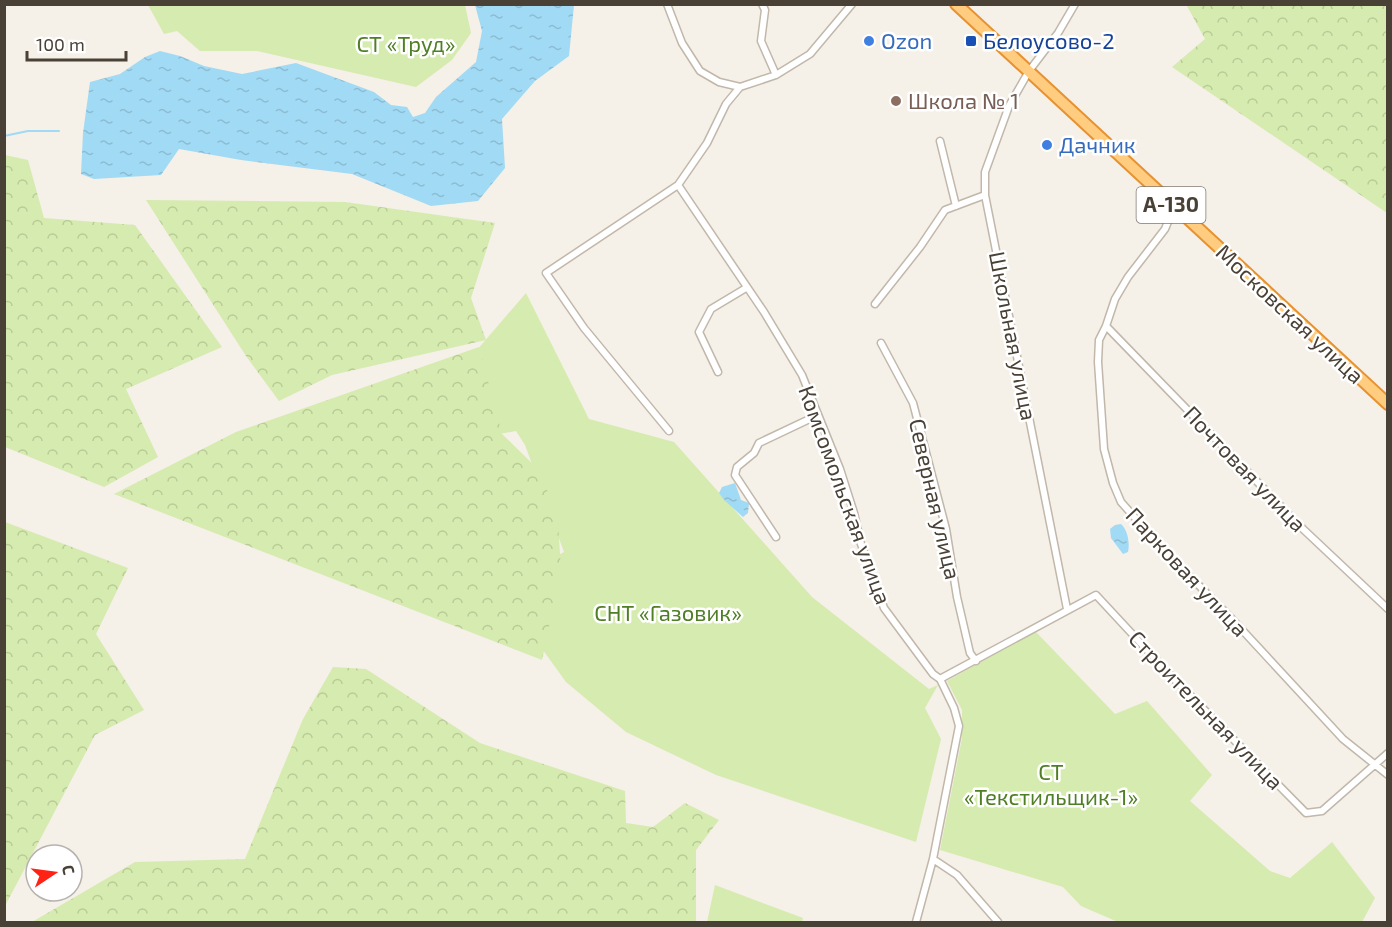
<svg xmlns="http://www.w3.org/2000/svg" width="1392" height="927" viewBox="0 0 1392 927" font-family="'Exo 2',sans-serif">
  <defs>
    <pattern id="forest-crowns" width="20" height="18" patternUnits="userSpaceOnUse" patternTransform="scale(1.5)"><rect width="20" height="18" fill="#d6ebaf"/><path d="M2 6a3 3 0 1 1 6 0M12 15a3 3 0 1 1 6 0" fill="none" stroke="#b9cb97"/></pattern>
    <pattern id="water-ripples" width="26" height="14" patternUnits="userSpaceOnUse" patternTransform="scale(1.5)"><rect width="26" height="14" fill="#a1daf4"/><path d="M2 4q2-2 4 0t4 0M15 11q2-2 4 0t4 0" fill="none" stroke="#8cbcd2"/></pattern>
  </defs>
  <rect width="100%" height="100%" fill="#f5f0e8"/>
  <!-- green -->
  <path fill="#d6ebaf" d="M148,5H465L471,33L452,60L416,87L257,51H200L177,31L164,34Z
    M526,293L589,419L674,442L812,597L929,689L938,685L925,708L941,739L916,842L716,775L626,732L566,682L540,646L548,561L564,552L525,445L516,431L499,434L477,350Z
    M1035,631L1115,714L1147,701L1212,775L1190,801L1270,871L1290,878L1332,842L1375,898L1362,922H1118L1081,906L1063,887L940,850L962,738V710L947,681Z
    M715,885L803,918L802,922H707Z"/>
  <!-- forest -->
  <path fill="url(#forest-crowns)" d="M1188,4L1387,5V213L1172,67L1205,39L1187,6Z
    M5,155L28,160L44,218L135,225L222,347L126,389L158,457L104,487L5,447Z
    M146,200L345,202L495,223L471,298L486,340L332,375L279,401L246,356Z
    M479,347L502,434L541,472L558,523L561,569L542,660L114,494L236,432Z
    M5,522L128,568L96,634L144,710L95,735L5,906Z
    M333,667L366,669L480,743L625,791L626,823L653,827L685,803L719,820L696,850V922H32L135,862L245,859L303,719Z"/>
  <!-- water -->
  <path fill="url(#water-ripples)" d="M475,5H574L569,56L535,81L502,119L505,168L478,201L431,206L352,174L241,160L179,149L161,175L94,179L81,174L83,133L90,82L120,74L145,57L160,51L180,56L204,66L242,74L296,63L374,92L391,105L407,107L413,117L425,113L436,97L476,62L482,31Z
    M735,483L741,500L749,503L748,513L743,517L724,500L719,493L722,487Z
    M1121,524C1128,530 1130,544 1128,552L1123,554L1111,538L1110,529L1115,525Z"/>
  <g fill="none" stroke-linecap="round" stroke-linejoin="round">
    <!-- stream -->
    <path stroke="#a1daf4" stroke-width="2" d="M4,136L28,131H59"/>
    <!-- minor casing -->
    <g stroke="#c1b7aa" stroke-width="9">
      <path id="minor" d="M667,4L682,43L700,71L719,82L740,87
        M762,4L765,10L761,41L776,75
        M940,141L956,206
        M678,185L764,312L802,375L840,469L854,513L861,544L884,608L933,674L940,679L954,708L959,726L933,859L916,922
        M1174,207L1165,229L1128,277L1115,299L1106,326L1099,340L1098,362L1104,449L1113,483L1121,502L1161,547L1232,619L1343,739L1388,775
        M875,304L920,247L945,210L985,195
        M1106,326L1303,529L1388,609
        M881,343L913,403L946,529L957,597L970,653L976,661
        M718,372L699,332L711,309L746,288
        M669,431L584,328L546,273L678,185L707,143L726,104L740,87L776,75L810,54L852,4
        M776,537L735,475L737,467L754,453L759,443L818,415
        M1067,609L985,195V172L1009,106L1029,71L1058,33L1075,4
        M940,679L1096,595L1174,679L1306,813L1322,811L1388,753
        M933,859L957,875L998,922"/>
    </g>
    <!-- trunk casing -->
    <g stroke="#e69231" stroke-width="14">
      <path id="trunk" d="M956,4L1388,404"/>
    </g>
    <!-- minor -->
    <use href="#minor" stroke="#fff" stroke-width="6"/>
    <!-- trunk -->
    <use href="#trunk" stroke="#ffcc80" stroke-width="10"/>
  </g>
  <!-- markers -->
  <g fill="#3f7fe0" stroke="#fff" stroke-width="2">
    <circle cx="869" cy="41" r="6"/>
    <circle cx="1047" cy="145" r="6"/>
  </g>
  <rect fill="#1a4fb4" stroke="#fff" stroke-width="2" x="965" y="35" width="12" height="12" rx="3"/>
  <circle fill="#8d6e63" stroke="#fff" stroke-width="2" cx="896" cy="101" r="6"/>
  <g text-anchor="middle" stroke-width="5" stroke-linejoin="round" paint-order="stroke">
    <!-- shield labels -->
    <rect fill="#fff" stroke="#807972" stroke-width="1.5" x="1136.5" y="187" width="69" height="36" rx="4.5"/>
    <g font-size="21" font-weight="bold" fill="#494036">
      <text x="1171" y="212">А-130</text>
    </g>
    <!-- shop labels -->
    <g font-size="22" fill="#366cbe" stroke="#fff" text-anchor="start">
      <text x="881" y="49">Ozon</text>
      <text x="1059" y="153">Дачник</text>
    </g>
    <!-- transit labels -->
    <g font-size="22" fill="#164399" stroke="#fff" text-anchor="start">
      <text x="983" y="49">Белоусово-2</text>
    </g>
    <!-- park labels -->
    <g font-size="22" fill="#4f7e25" stroke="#fff">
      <text x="406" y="52">СТ «Труд»</text>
      <text x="668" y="621">СНТ «Газовик»</text>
      <text x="1051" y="780">СТ<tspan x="1051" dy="25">«Текстильщик-1»</tspan></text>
    </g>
    <!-- education labels -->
    <g font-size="22" fill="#785e54" stroke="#fff" text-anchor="start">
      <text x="908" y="109">Школа № 1</text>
    </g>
    <!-- street labels -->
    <g font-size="22" fill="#494036" stroke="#fff">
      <text transform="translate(1290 314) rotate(43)" y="8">Московская улица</text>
      <text transform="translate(1013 336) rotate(79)" y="8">Школьная улица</text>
      <text transform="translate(1245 469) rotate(46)" y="8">Почтовая улица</text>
      <text transform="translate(845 495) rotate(70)" y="8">Комсомольская улица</text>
      <text transform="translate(935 499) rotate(77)" y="8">Северная улица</text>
      <text transform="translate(1187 572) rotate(47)" y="8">Парковая улица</text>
      <text transform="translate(1206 710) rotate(46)" y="8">Строительная улица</text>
    </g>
  </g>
  <!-- border -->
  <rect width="1392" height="927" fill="none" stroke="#494036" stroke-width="12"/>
  <!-- north arrow -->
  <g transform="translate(54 873) rotate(77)"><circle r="28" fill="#ffffff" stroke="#b6b3af" stroke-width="1.5"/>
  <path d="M0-4.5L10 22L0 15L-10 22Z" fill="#ff2215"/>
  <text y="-9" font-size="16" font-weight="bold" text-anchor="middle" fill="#494036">С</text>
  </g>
  <!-- scale -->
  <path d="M27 51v9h99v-9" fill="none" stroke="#494036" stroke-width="3"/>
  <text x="36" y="51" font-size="18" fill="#494036" stroke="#ffffff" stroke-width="4.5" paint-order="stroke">100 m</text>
</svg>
